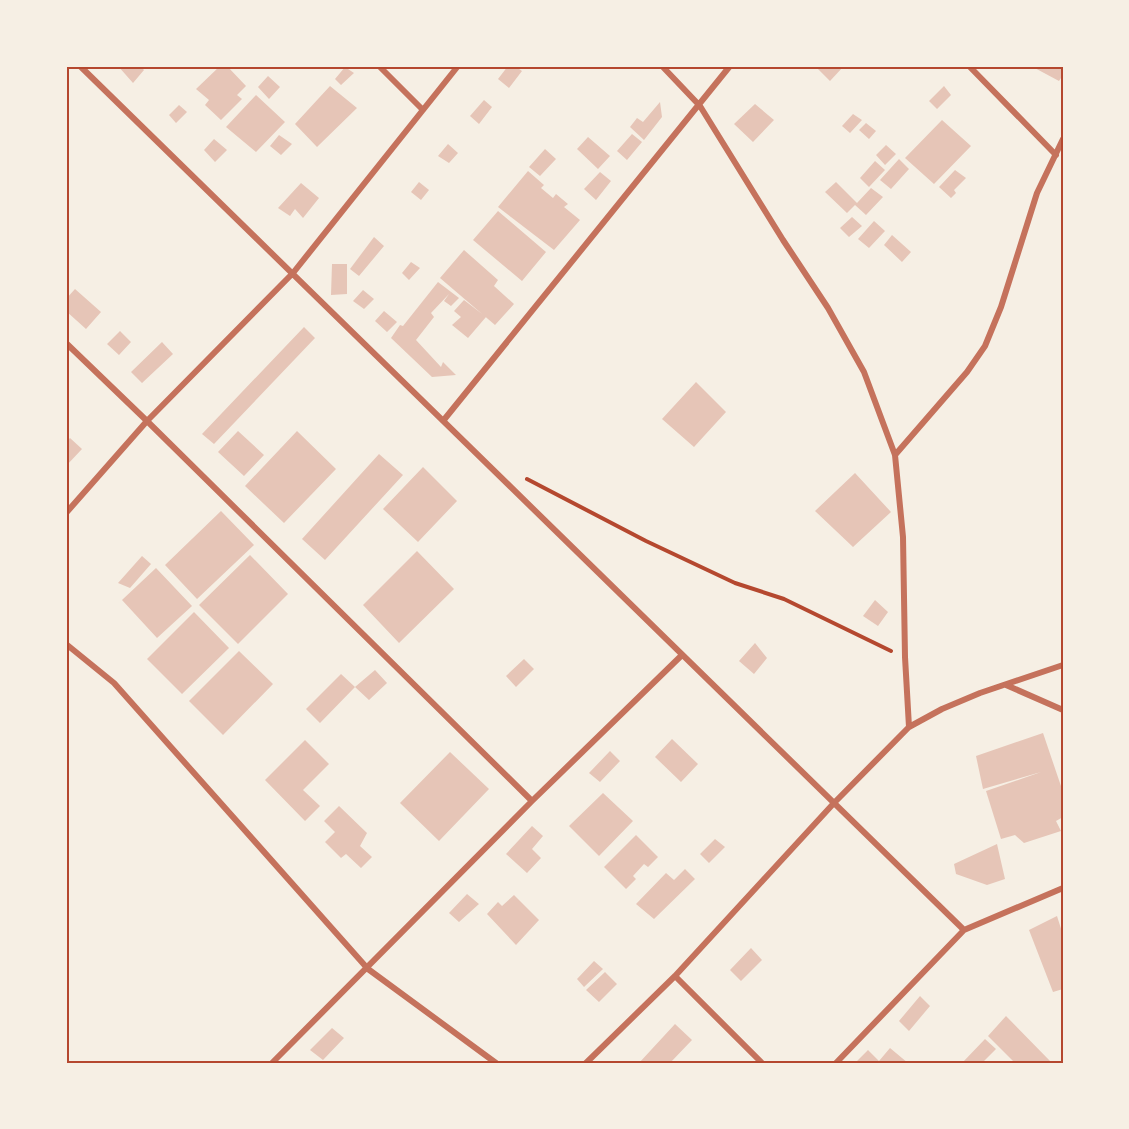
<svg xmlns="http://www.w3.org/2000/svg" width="1129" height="1129" viewBox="0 0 1129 1129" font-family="Overpass,sans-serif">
  <rect width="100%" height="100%" fill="#f6efe4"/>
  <!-- building -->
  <path fill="#e6c5b7" d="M118,66H140L144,70L133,83Z
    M220,66H227L246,86L237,95L242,99L221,120L205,105L209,100L196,89Z
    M508,66H515L522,71L509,88L498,79Z
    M815,66H841L843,67L830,81Z
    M1031,66H1063V75L1059,81Z
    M345,67L354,73L341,85L335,79Z
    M268,76L280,87L269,99L258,87Z
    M330,86L357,108L317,147L295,124Z
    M944,86L951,95L937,109L929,101Z
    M256,95L285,122L256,152L226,127Z
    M484,100L492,107L479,124L470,116Z
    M660,102L662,117L644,140L630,127L637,118L643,122Z
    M755,104L774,120L753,142L734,124Z
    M179,105L187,112L176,123L169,115Z
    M853,114L862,120L850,133L842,126Z
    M942,120L971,146L934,184L905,158Z
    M866,123L876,131L869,139L859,130Z
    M632,134L642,142L627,160L617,151Z
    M279,135L292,144L281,155L270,146Z
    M588,137L610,156L598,169L577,149Z
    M214,139L227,150L215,162L204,150Z
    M448,144L458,153L449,163L438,156Z
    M886,145L896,154L885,165L876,155Z
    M545,149L556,159L540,176L529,167Z
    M899,159L909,169L891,189L880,180Z
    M875,161L885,170L869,187L860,178Z
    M955,170L966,178L954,190L956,193L951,198L939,187Z
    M528,171L544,185L541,188L553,198L556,194L568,204L564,207L580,220L554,250L498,207Z
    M600,172L611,181L596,200L584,189Z
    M419,182L429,190L421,200L411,192Z
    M836,182L857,203L871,188L883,197L866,215L855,205L847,213L825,192Z
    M301,183L319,198L303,218L295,209L290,216L278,208Z
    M498,211L546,252L522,281L473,240Z
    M852,217L862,226L849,237L840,228Z
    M874,221L885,231L869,248L858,239Z
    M892,235L911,252L902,262L884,245Z
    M374,237L384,246L359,276L350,269Z
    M464,250L498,280L494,286L514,304L495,325L440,278Z
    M411,262L420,268L409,280L402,273Z
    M332,264H347V294L331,295Z
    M438,282L459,298L451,306L444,301L449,294L431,313L434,317L416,340L441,367L443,362L456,375L432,377L391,338L400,325L403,326Z
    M75,289L101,312L86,329L66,311V299Z
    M363,290L374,299L364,309L353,301Z
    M464,300L486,317L468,338L452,325L461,317L454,311Z
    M384,311L397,322L387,332L375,321Z
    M304,327L315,338L214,444L202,434Z
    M120,331L131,342L119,355L107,344Z
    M162,342L173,354L142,383L131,372Z
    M696,382L726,412L694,447L662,419Z
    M238,431L264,455L244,476L218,452Z
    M297,431L336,469L284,523L245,486Z
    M70,438L82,449L66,466V442Z
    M379,454L403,475L325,560L302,539Z
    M423,467L457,501L418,542L383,509Z
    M855,473L891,512L853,547L815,511Z
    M221,511L254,545L197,599L165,565Z
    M417,551L454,589L399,643L363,605Z
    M250,555L288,594L238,644L199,605Z
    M142,556L151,564L130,588L118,583Z
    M156,568L192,606L157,638L122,600Z
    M875,600L888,612L878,626L863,616Z
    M194,612L229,648L182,694L147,659Z
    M755,643L767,658L754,674L739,661Z
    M239,651L273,684L223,735L189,701Z
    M524,659L534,669L516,687L506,676Z
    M375,670L387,683L369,700L355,687Z
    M341,674L355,687L320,723L306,709Z
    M1043,733L1063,792V817L1056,821L1061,831L1024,843L1015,835L1001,839L986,791L1041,772L983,789L976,756Z
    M672,739L698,764L681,782L655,757Z
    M305,740L329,764L303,790L320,806L305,821L265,780Z
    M610,751L620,761L600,782L589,773Z
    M450,752L489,789L439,841L400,803Z
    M603,793L633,821L599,856L569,826Z
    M339,806L367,833L360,846L372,857L361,868L346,854L341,858L325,842L335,832L324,821Z
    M532,826L543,836L532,849L541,858L527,873L506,854Z
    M636,835L658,857L648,867L644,864L633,876L636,879L626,889L604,867Z
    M715,839L725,847L709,863L700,854Z
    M997,844L1005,879L987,885L956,874L954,864Z
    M685,869L695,879L654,919L636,904L666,873L674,880Z
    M467,894L479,904L459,922L449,913Z
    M514,895L539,920L516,945L487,914L498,902L502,906Z
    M1057,916L1063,935V989L1053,992L1029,930Z
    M751,948L762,960L741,981L730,970Z
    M594,961L603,969L584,987L577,979Z
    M605,972L617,984L599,1002L586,990Z
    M920,996L930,1006L909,1031L899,1021Z
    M1006,1016L1050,1061L1049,1063H1015L988,1036Z
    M675,1024L692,1040L670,1063H639Z
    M332,1028L344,1038L323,1060L310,1050Z
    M985,1039L996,1049L982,1063H962Z
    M890,1048L908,1063H882L879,1061L877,1063H855L868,1050L879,1061Z"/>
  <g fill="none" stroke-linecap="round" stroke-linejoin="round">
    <!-- path -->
    <path stroke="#b5482f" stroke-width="4" d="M527,479L646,541L735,583L784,599L891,651"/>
    <!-- minor -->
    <path stroke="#c5725c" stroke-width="6" d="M80,66L964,930
      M379,66L423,110
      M662,66L700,106L783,240L828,308L864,372L895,455L903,537L905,657L909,727
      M969,66L1056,155
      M66,343L147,421L532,801
      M443,421L730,66
      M895,455L967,372L985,346L1001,307L1037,193L1063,139
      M66,513L147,421L293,273L458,66
      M66,644L114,683L368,969L496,1063
      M1006,685L1063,710
      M675,976L762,1063
      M272,1063L532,801L682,655
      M586,1063L675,976L834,803L909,727L942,709L980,693L1063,665
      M836,1063L964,930L1063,888"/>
  </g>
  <!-- border -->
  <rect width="1129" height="1129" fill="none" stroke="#f6efe4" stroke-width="135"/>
  <rect x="68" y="68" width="994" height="994" fill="none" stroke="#b5482f" stroke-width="2"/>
</svg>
